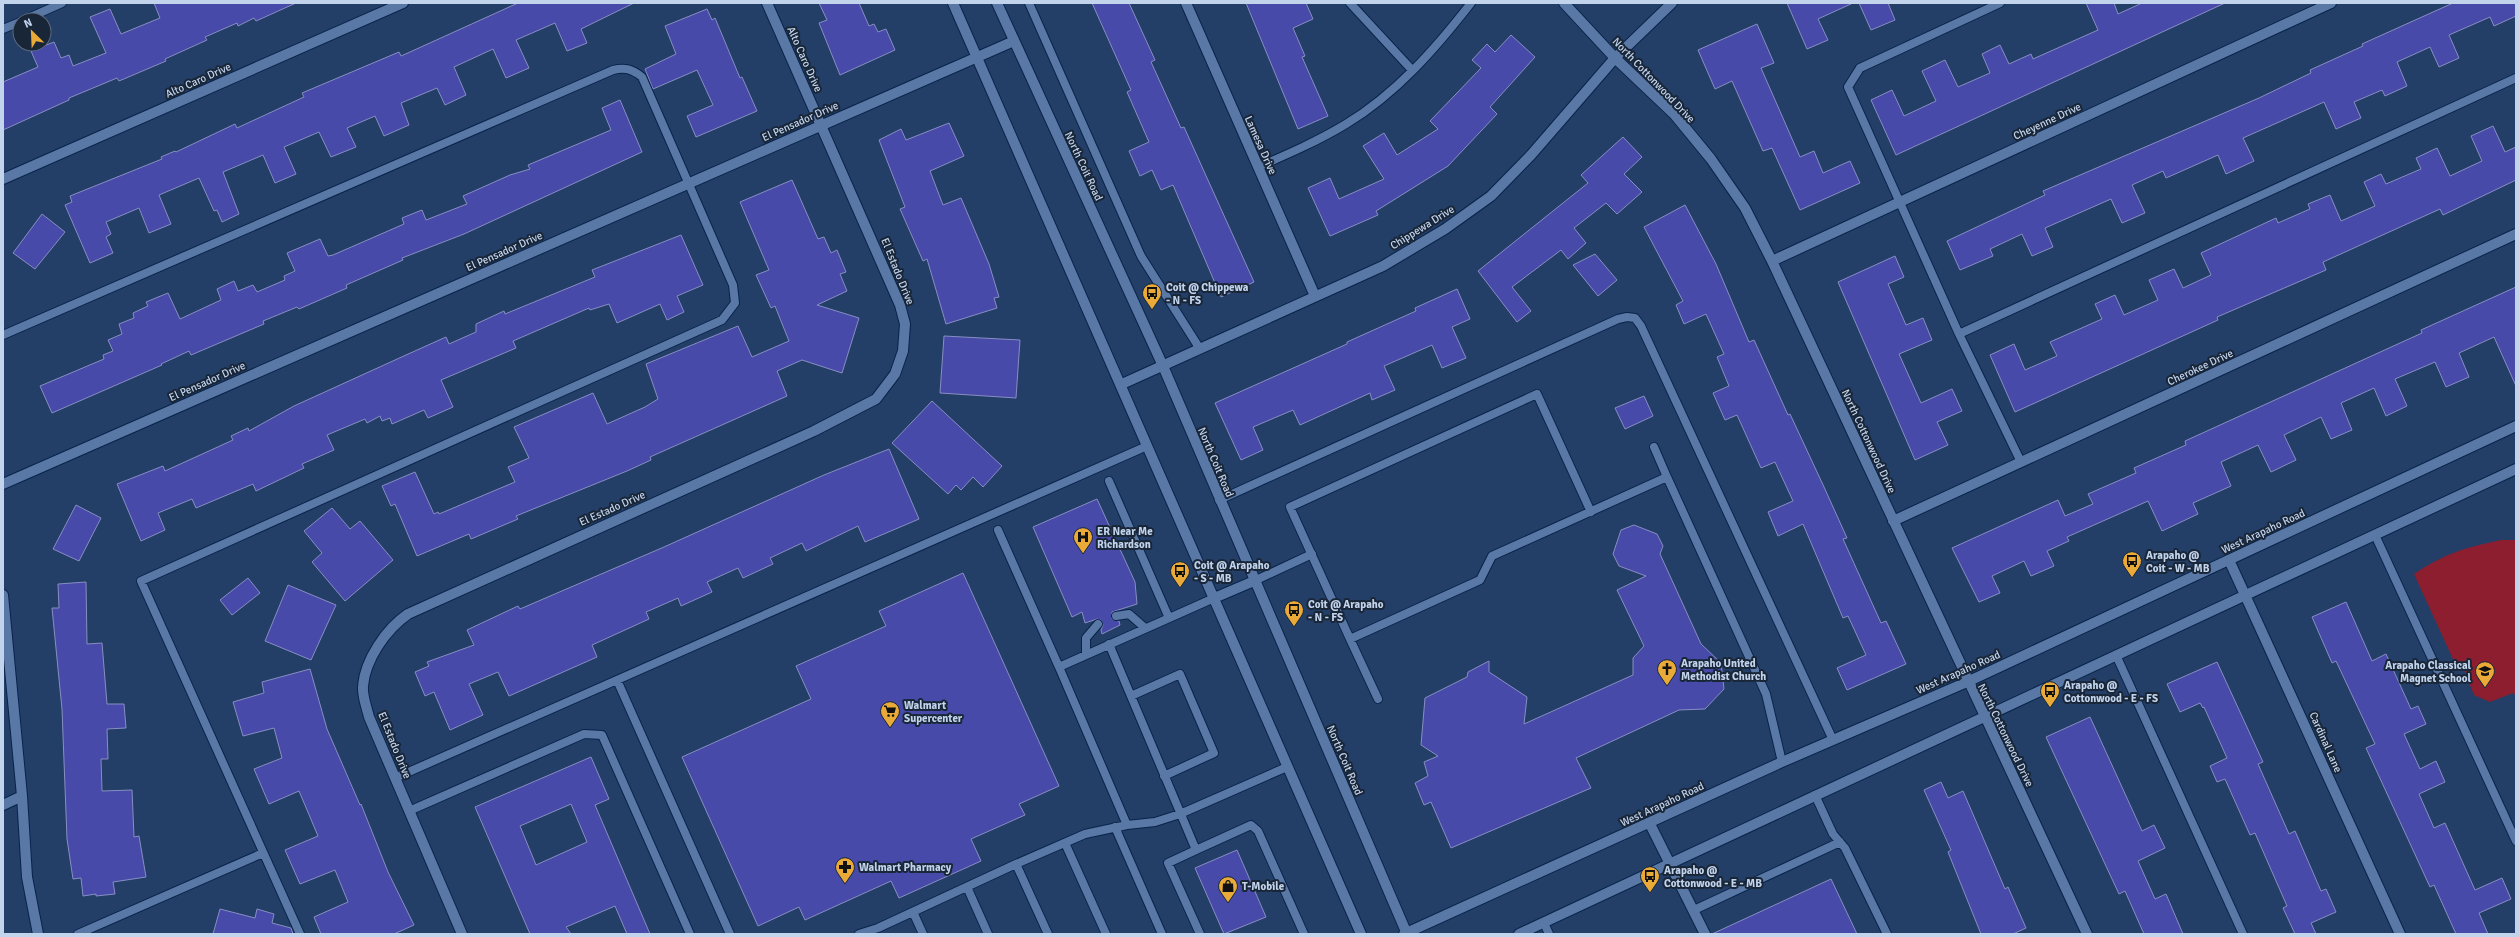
<svg xmlns="http://www.w3.org/2000/svg" width="2519" height="937" viewBox="0 0 2519 937" font-family="Signika,sans-serif">
  <rect width="100%" height="100%" fill="#233f67"/>
  <!-- green -->
  <path fill="#8d1e2f" d="M2501,540H2516V696L2513,693L2490,702L2474,695L2464,670H2458L2414,574C2446,553 2464,548 2501,540Z"/>
  <!-- building -->
  <path fill="#484aa9" stroke="#878ec3" fill-rule="evenodd" d="M154,3H296L256,21L254,18L238,26L237,23L205,37L207,40L165,59L166,61L119,81L117,78L69,98V100L3,130V82L38,67L31,51L54,42L61,58L69,55L73,66L106,53L90,17L110,9L121,34L160,18Z
    M518,3H634L581,29L587,43L567,51L555,23L516,40L529,68L506,78L493,49L454,67L466,95L445,105L437,88L401,103L409,125L384,136L375,116L347,128L356,147L331,157L319,132L284,147L296,174L275,183L263,155L223,172L239,214L222,222L217,210L214,211L199,178L159,195L171,224L149,233L139,208L106,222L111,234L106,237L113,253L90,263L65,205L72,202L70,196L162,159L161,157L175,151L176,152L235,124L237,128L304,97L302,93L399,52L401,56L410,52Z
    M819,3H859L869,26L874,24L878,32L886,29L895,50L840,75L819,23L827,20Z
    M1092,3H1129L1155,60L1151,62L1181,128L1184,127L1254,282L1221,297L1173,185L1161,190L1152,170L1140,176L1129,151L1149,142L1127,92L1131,90Z
    M1246,3H1306L1313,19L1293,28L1305,56L1302,57L1328,116L1298,129Z
    M1787,3H1853L1818,19L1828,40L1807,49Z
    M1859,3H1888L1895,20L1871,30Z
    M2086,3H2114L2118,14L2142,3H2225L1896,155L1871,100L1892,90L1904,116L1936,101L1922,71L1945,60L1958,87L1990,73L1982,54L2000,45L2009,64L2031,54L2033,59L2098,30Z
    M2453,3H2516V16L2494,26L2490,17L2449,35L2459,58L2439,67L2430,47L2397,62L2407,86L2385,96L2382,90L2354,102L2361,118L2336,129L2324,102L2243,138L2254,161L2226,174L2218,155L2166,178L2163,171L2132,185L2145,213L2122,223L2111,199L2045,228L2053,247L2032,256L2022,234L1990,249L1993,256L1960,270L1947,241L2045,195L2043,191L2259,98L2311,73L2310,70L2363,46L2362,44Z
    M707,9L712,20L715,18L740,78L742,77L757,111L696,137L687,116L713,105L697,70L653,89L645,69L676,54L665,26Z
    M1757,24L1774,63L1761,68L1800,157L1814,151L1823,173L1850,161L1860,183L1800,210L1772,148L1763,151L1732,81L1715,89L1698,50Z
    M1511,35L1535,57L1490,107L1497,114L1448,166L1376,211L1378,215L1330,236L1308,188L1330,178L1339,199L1384,179L1363,146L1384,133L1397,155L1438,129L1430,121L1481,68L1472,60L1487,44L1495,52Z
    M620,100L642,152L464,234L402,258L403,260L346,285L347,288L299,309L297,307L263,321L264,324L191,355L189,351L161,364L162,365L52,413L40,386L104,359L103,355L113,351L108,340L122,334L119,324L134,318L133,313L148,306L146,302L168,293L180,319L221,300L217,289L234,281L238,291L253,285L257,292L285,280L284,276L295,271L287,253L320,239L328,256L333,255L404,224L402,218L422,210L426,220L467,204L463,196L510,175L530,169L528,165L611,130L602,108Z
    M949,123L964,156L930,171L943,205L961,198L989,264L999,297L994,298L997,308L946,324L927,259L923,261L900,209L905,207L879,140L901,129L906,140Z
    M2493,126L2505,152L2516,147V180L2443,215L2440,209L2323,262L2326,270L2217,317L2218,320L2015,412L1990,355L2014,344L2025,370L2057,356L2050,342L2102,319L2095,304L2115,295L2124,315L2158,300L2149,280L2174,269L2183,288L2211,275L2201,253L2276,218L2278,223L2310,209L2308,204L2330,195L2341,221L2375,206L2364,182L2381,174L2386,184L2421,169L2416,158L2437,148L2450,176L2482,161L2471,136Z
    M1623,137L1642,157L1624,174L1642,192L1617,214L1606,203L1574,228L1586,243L1568,259L1561,250L1512,287L1531,311L1517,322L1478,271L1588,183L1581,175Z
    M792,180L818,239L824,237L831,253L837,250L846,272L840,274L847,291L817,305L859,318L842,373L802,360L777,371L787,396L650,457L651,460L627,471L516,516L518,519L471,539L469,534L417,556L395,504L391,506L382,486L415,472L434,514L438,512L439,514L515,482L508,467L529,458L514,427L593,393L607,424L645,407L658,399L646,364L738,326L752,357L789,341L775,306L771,308L756,275L769,270L740,202Z
    M1685,205L1716,264L1749,342L1754,340L1788,415L1790,414L1824,487L1847,538L1843,539L1881,623L1886,621L1906,664L1847,690L1837,668L1866,655L1848,616L1843,618L1803,524L1778,536L1768,512L1793,501L1775,462L1761,468L1737,415L1725,420L1713,393L1729,386L1717,357L1724,354L1706,314L1684,324L1676,305L1683,301L1644,227Z
    M42,214L65,232L35,269L13,253Z
    M681,235L703,285L677,296L684,312L667,320L660,304L617,323L609,304L590,310L589,308L513,341L516,348L441,380L453,407L428,418L424,410L392,424L390,418L382,421L380,416L367,423L365,419L327,435L334,450L302,464L304,468L256,491L253,484L196,508L192,499L158,513L165,530L141,541L117,484L163,466L165,471L233,440L231,436L248,428L249,431L294,406L406,355L446,337L449,344L476,332V324L504,311L505,314L595,277L592,270Z
    M1595,254L1617,280L1598,296L1573,265Z
    M1895,256L1904,277L1888,284L1906,325L1923,318L1932,340L1899,354L1921,403L1952,389L1962,411L1937,422L1948,445L1915,460L1838,282Z
    M2516,287V386L2494,337L2459,353L2469,377L2446,387L2435,362L2395,379L2407,406L2386,416L2374,388L2341,403L2352,430L2331,439L2321,417L2284,435L2296,460L2271,472L2258,445L2221,462L2231,486L2193,503L2198,514L2162,531L2148,501L2067,537L2069,541L2047,551L2054,566L2031,576L2024,561L1992,576L2000,593L1979,602L1952,548L2058,500L2065,516L2093,504L2088,494L2136,473L2134,468L2186,445L2185,441L2422,333L2421,330Z
    M1457,289L1470,319L1452,327L1466,358L1442,368L1432,345L1384,366L1395,390L1372,400L1370,393L1300,425L1293,410L1253,427L1263,450L1241,460L1215,403L1347,344V342L1416,311L1415,308Z
    M944,336L1020,340L1016,398L940,393Z
    M1644,396L1653,416L1625,429L1615,408Z
    M932,401L1002,466L983,487L973,477L961,490L956,485L948,494L892,443Z
    M889,449L919,519L865,542L858,526L806,551L802,543L770,558L773,564L743,578L738,568L707,582L712,592L681,606L678,598L646,612L649,619L592,645L597,657L509,696L498,672L469,684L483,715L450,730L434,692L425,696L415,672L429,666L427,662L474,645L467,630L518,606L520,609L664,547L824,475Z
    M1097,499L1135,582L1137,604L1112,612V619L1119,621L1120,625L1102,634L1101,630L1103,625L1101,620L1097,619L1085,623L1082,612L1072,617L1033,527Z
    M76,505L101,518L79,561L53,549Z
    M332,508L350,529L360,521L393,560L345,601L312,562L322,553L304,531Z
    M1634,525L1657,534L1663,546L1660,554L1701,644L1721,663L1724,689L1705,709L1679,710L1576,758L1591,788L1451,848L1431,802L1424,805L1415,783L1428,776L1424,762L1438,756L1421,745L1425,698L1467,677L1468,672L1489,661V672L1527,697L1524,724L1633,675V658L1644,646L1617,590L1646,576L1619,566L1613,554L1621,530Z
    M963,573L1059,786L1019,804L1025,815L971,839L981,861L899,898L891,881L805,920L799,907L758,926L682,757L811,699L796,666L886,626L879,611Z
    M248,578L260,593L232,615L220,600Z
    M86,582L87,644L102,643L107,704H124L126,728L107,729L108,759H101L102,791L132,790L134,837L139,836L146,877L113,882L115,894L96,896V894L83,896L81,878L73,879L67,839L62,709L52,608H59L58,584Z
    M288,585L336,605L311,660L265,641Z
    M2346,602L2372,661L2386,654L2411,709L2418,706L2426,724L2404,734L2420,769L2436,761L2445,782L2419,794L2434,828L2445,823L2475,890L2502,878L2511,899L2479,913L2488,934H2456L2434,885L2430,887L2366,748L2375,744L2336,661L2332,663L2312,617Z
    M2217,662L2263,762L2258,764L2289,834L2295,831L2321,891L2326,889L2336,912L2311,923L2316,934H2295L2283,908L2287,906L2255,833L2250,835L2225,779L2217,782L2210,766L2227,758L2204,707L2203,708L2200,703L2180,712L2167,684Z
    M310,669L327,729L360,805L361,804L388,872L414,925L394,934H321L314,917L348,902L335,870L300,884L285,850L318,836L299,791L269,804L254,769L282,758L274,728L243,736L233,702L264,693L262,682Z
    M2090,717L2142,831L2154,825L2165,848L2138,861L2155,899L2166,894L2183,934H2144L2125,891L2119,894L2046,737Z
    M591,757L609,799L595,805L650,934H627L615,906L566,927L571,934H530L475,807ZM571,804L587,842L536,865L520,826Z
    M1941,782L1948,798L1963,791L2005,889L2008,887L2026,928L2013,934H1981L1948,852L1951,850L1924,790Z
    M1237,850L1266,917L1224,934L1195,868Z
    M1831,879L1857,934H1712Z
    M220,909L255,918L257,909L274,914L272,923L291,928L293,934H213Z"/>
  <g fill="none" stroke-linecap="round" stroke-linejoin="round">
    <!-- service casing -->
    <g stroke="#09244b" stroke-width="10">
      <path id="service" d="M1029,3L1141,256L1200,349
        M1350,3L1412,70
        M24,20L62,3
        M3,29L20,22
        M1258,167C1288,154 1318,141 1346,124C1396,94 1436,48 1471,3
        M1959,334L1848,87L1860,68L2000,3
        M3,335L613,70C625,67 632,69 642,77L733,285L735,303L722,320L141,581L300,934
        M1654,447L1667,477
        M2021,462L1959,334L2516,78
        M1109,481L1169,618
        M1219,500L1618,319L1627,317L1635,318L1641,326L1833,740
        M1591,512L1537,394L1290,507L1350,639L1480,580L1492,556L1667,477L1766,694L1782,762
        M998,530L1059,667
        M2375,535L2516,841
        M1254,581L1312,554
        M1116,616L1129,614L1145,628
        M1350,639L1378,699
        M1109,644L1196,850L1251,825L1258,831L1304,934
        M1086,655V638L1098,624
        M2116,655L2243,934
        M617,680L730,934
        M1131,696L1180,674L1214,753L1164,776
        M395,778L1147,446
        M1815,795L1833,834L1845,848L1887,934
        M409,811L584,734L602,735L690,934
        M1127,825L1155,822L1180,814L1287,767
        M1115,827L1162,934
        M1065,843L1106,934
        M1196,850L1168,863L1200,934
        M967,887L988,934
        M1694,910L1840,842
        M913,912L923,934
        M1544,923L1549,934
        M78,934L263,853
        M859,934L878,928L1016,864
        M1048,934L1016,864L1085,834L1127,825L1059,667L1212,599"/>
    </g>
    <!-- minor casing -->
    <g stroke="#09244b" stroke-width="12">
      <path id="minor" d="M1186,3L1315,296
        M1564,3L1615,58L1674,114L1711,159L1745,208L1772,261L2087,934
        M3,179L403,3
        M1772,261L2331,3
        M1122,384L1383,266L1445,229L1491,196L1531,155L1615,58L1672,3
        M3,484L1014,41
        M1893,521L2516,234
        M2229,560L2400,934
        M1650,824L1705,934
        M462,934L369,717C367,708 362,696 363,686C365,660 386,629 408,614L814,431L876,399L895,374L903,351L905,324L900,305L767,3"/>
    </g>
    <!-- tertiary casing -->
    <g stroke="#09244b" stroke-width="12">
      <path id="tertiary" d="M3,595L22,796L27,877L38,934
        M3,805L22,796"/>
    </g>
    <!-- secondary casing -->
    <g stroke="#09244b" stroke-width="12">
      <path id="secondary" d="M953,3C1090,313 1223,624 1361,934
        M997,3L1163,366L1407,934
        M1212,599L1254,581
        M1404,934L1782,762L1967,682L2516,426
        M1519,934L2516,469"/>
    </g>
    <!-- service -->
    <use href="#service" stroke="#5978a5" stroke-width="8"/>
    <!-- minor -->
    <use href="#minor" stroke="#5978a5" stroke-width="10"/>
    <!-- tertiary -->
    <use href="#tertiary" stroke="#5978a5" stroke-width="10"/>
    <!-- secondary -->
    <use href="#secondary" stroke="#5978a5" stroke-width="10"/>
  </g>
  <!-- icons -->
  <defs>
    <g id="bus-pin" transform="scale(1)"><path d="M0 17L-7.5 6A9.5 9.5 0 1 1 7.5 6Z" fill="#e9aa38" stroke="#192638"/><path d="M-5-6H5V4H4V6H2V4H-2V6H-4V4H-5ZM-3.5-4V0h7V-4ZM-3.5 1.2v1.5H-2V1.2ZM2 1.2v1.5H3.5V1.2Z" fill="#111"/></g>
    <g id="hospital-pin" transform="scale(1)"><path d="M0 17L-7.5 6A9.5 9.5 0 1 1 7.5 6Z" fill="#e9aa38" stroke="#192638"/><path d="M-5-5h3v3.5h4V-5h3V5h-3V1.5h-4V5h-3Z" fill="#111"/></g>
    <g id="church-pin" transform="scale(1)"><path d="M0 17L-7.5 6A9.5 9.5 0 1 1 7.5 6Z" fill="#e9aa38" stroke="#192638"/><path d="M-1.2-6h2.4v3.5h3.3v2.4h-3.3V6h-2.4V-.1h-3.3v-2.4h3.3Z" fill="#111"/></g>
    <g id="school-pin" transform="scale(1)"><path d="M0 17L-7.5 6A9.5 9.5 0 1 1 7.5 6Z" fill="#e9aa38" stroke="#192638"/><path d="M0-5L7-2L0 1L-7-2ZM-4 1L0 2.5L4 1V4Q0 6-4 4Z" fill="#111"/></g>
    <g id="supermarket-pin" transform="scale(1)"><path d="M0 17L-7.5 6A9.5 9.5 0 1 1 7.5 6Z" fill="#e9aa38" stroke="#192638"/><path d="M-6-5.5h2.5l.6 2H6L4.5 2H-2.5L-4.4-4H-6ZM-1.5 3.2a1.3 1.3 0 1 0 .1 0ZM3 3.2a1.3 1.3 0 1 0 .1 0Z" fill="#111"/></g>
    <g id="pharmacy-pin" transform="scale(1)"><path d="M0 17L-7.5 6A9.5 9.5 0 1 1 7.5 6Z" fill="#e9aa38" stroke="#192638"/><path d="M-2-6h4v4h4v4h-4v4h-4v-4h-4v-4h4Z" fill="#111"/></g>
    <g id="shop-pin" transform="scale(1)"><path d="M0 17L-7.5 6A9.5 9.5 0 1 1 7.5 6Z" fill="#e9aa38" stroke="#192638"/><path d="M-5-2.5h2.3a2.7 3.5 0 0 1 5.4 0H5L5.5 6h-11ZM-1.5-2.5h3a1.5 2.3 0 0 0-3 0Z" fill="#111"/></g>
  </defs>
  <g fill-rule="evenodd">
    <use href="#bus-pin" x="1152" y="293"/>
    <use href="#hospital-pin" x="1083" y="537"/>
    <use href="#bus-pin" x="2132" y="561"/>
    <use href="#bus-pin" x="1180" y="571"/>
    <use href="#bus-pin" x="1294" y="610"/>
    <use href="#church-pin" x="1667" y="669"/>
    <use href="#school-pin" x="2485" y="671"/>
    <use href="#bus-pin" x="2050" y="691"/>
    <use href="#supermarket-pin" x="890" y="711"/>
    <use href="#pharmacy-pin" x="845" y="867"/>
    <use href="#bus-pin" x="1650" y="876"/>
    <use href="#shop-pin" x="1228" y="886"/>
  </g>
  <g text-anchor="middle" stroke-width="4" stroke-linejoin="round" paint-order="stroke">
    <!-- street labels -->
    <g font-size="11" fill="#c2d3ec" stroke="#192638">
      <text transform="translate(805 59) rotate(66)" y="4">Alto Caro Drive</text>
      <text transform="translate(198 80) rotate(-24)" y="4">Alto Caro Drive</text>
      <text transform="translate(1654 80) rotate(46)" y="4">North Cottonwood Drive</text>
      <text transform="translate(800 121) rotate(-24)" y="4">El Pensador Drive</text>
      <text transform="translate(2047 121) rotate(-25)" y="4">Cheyenne Drive</text>
      <text transform="translate(1261 145) rotate(66)" y="4">Lamesa Drive</text>
      <text transform="translate(1084 166) rotate(65)" y="4">North Coit Road</text>
      <text transform="translate(1422 227) rotate(-32)" y="4">Chippewa Drive</text>
      <text transform="translate(504 251) rotate(-24)" y="4">El Pensador Drive</text>
      <text transform="translate(898 271) rotate(68)" y="4">El Estado Drive</text>
      <text transform="translate(2200 367) rotate(-25)" y="4">Cherokee Drive</text>
      <text transform="translate(207 381) rotate(-24)" y="4">El Pensador Drive</text>
      <text transform="translate(1869 441) rotate(65)" y="4">North Cottonwood Drive</text>
      <text transform="translate(1216 462) rotate(67)" y="4">North Coit Road</text>
      <text transform="translate(612 508) rotate(-24)" y="4">El Estado Drive</text>
      <text transform="translate(2263 531) rotate(-25)" y="4">West Arapaho Road</text>
      <text transform="translate(1958 672) rotate(-24)" y="4">West Arapaho Road</text>
      <text transform="translate(2006 735) rotate(64)" y="4">North Cottonwood Drive</text>
      <text transform="translate(2326 742) rotate(66)" y="4">Cardinal Lane</text>
      <text transform="translate(395 745) rotate(68)" y="4">El Estado Drive</text>
      <text transform="translate(1345 760) rotate(67)" y="4">North Coit Road</text>
      <text transform="translate(1662 804) rotate(-25)" y="4">West Arapaho Road</text>
    </g>
    <!-- poi labels -->
    <g font-size="11" font-weight="bold" fill="#c2d3ec" stroke="#192638" text-anchor="start">
      <text x="1166" y="291">Coit @ Chippewa<tspan x="1166" dy="13">- N - FS</tspan></text>
      <text x="1097" y="535">ER Near Me<tspan x="1097" dy="13">Richardson</tspan></text>
      <text x="2146" y="559">Arapaho @<tspan x="2146" dy="13">Coit - W - MB</tspan></text>
      <text x="1194" y="569">Coit @ Arapaho<tspan x="1194" dy="13">- S - MB</tspan></text>
      <text x="1308" y="608">Coit @ Arapaho<tspan x="1308" dy="13">- N - FS</tspan></text>
      <text x="1681" y="667">Arapaho United<tspan x="1681" dy="13">Methodist Church</tspan></text>
      <text x="2471" y="669" text-anchor="end">Arapaho Classical<tspan x="2471" dy="13">Magnet School</tspan></text>
      <text x="2064" y="689">Arapaho @<tspan x="2064" dy="13">Cottonwood - E - FS</tspan></text>
      <text x="904" y="709">Walmart<tspan x="904" dy="13">Supercenter</tspan></text>
      <text x="859" y="871">Walmart Pharmacy</text>
      <text x="1664" y="874">Arapaho @<tspan x="1664" dy="13">Cottonwood - E - MB</tspan></text>
      <text x="1242" y="890">T-Mobile</text>
    </g>
  </g>
  <!-- border -->
  <rect width="2519" height="937" fill="none" stroke="#c2d3ec" stroke-width="8"/>
  <!-- north arrow -->
  <g transform="translate(32 32) rotate(336)"><circle r="19" fill="#192638" stroke="#5d6b80"/>
  <path d="M0-3L7 15L0 10L-7 15Z" fill="#e9aa38"/>
  <text y="-6" font-size="11" font-weight="bold" text-anchor="middle" fill="#c2d3ec">N</text>
  </g>
</svg>
